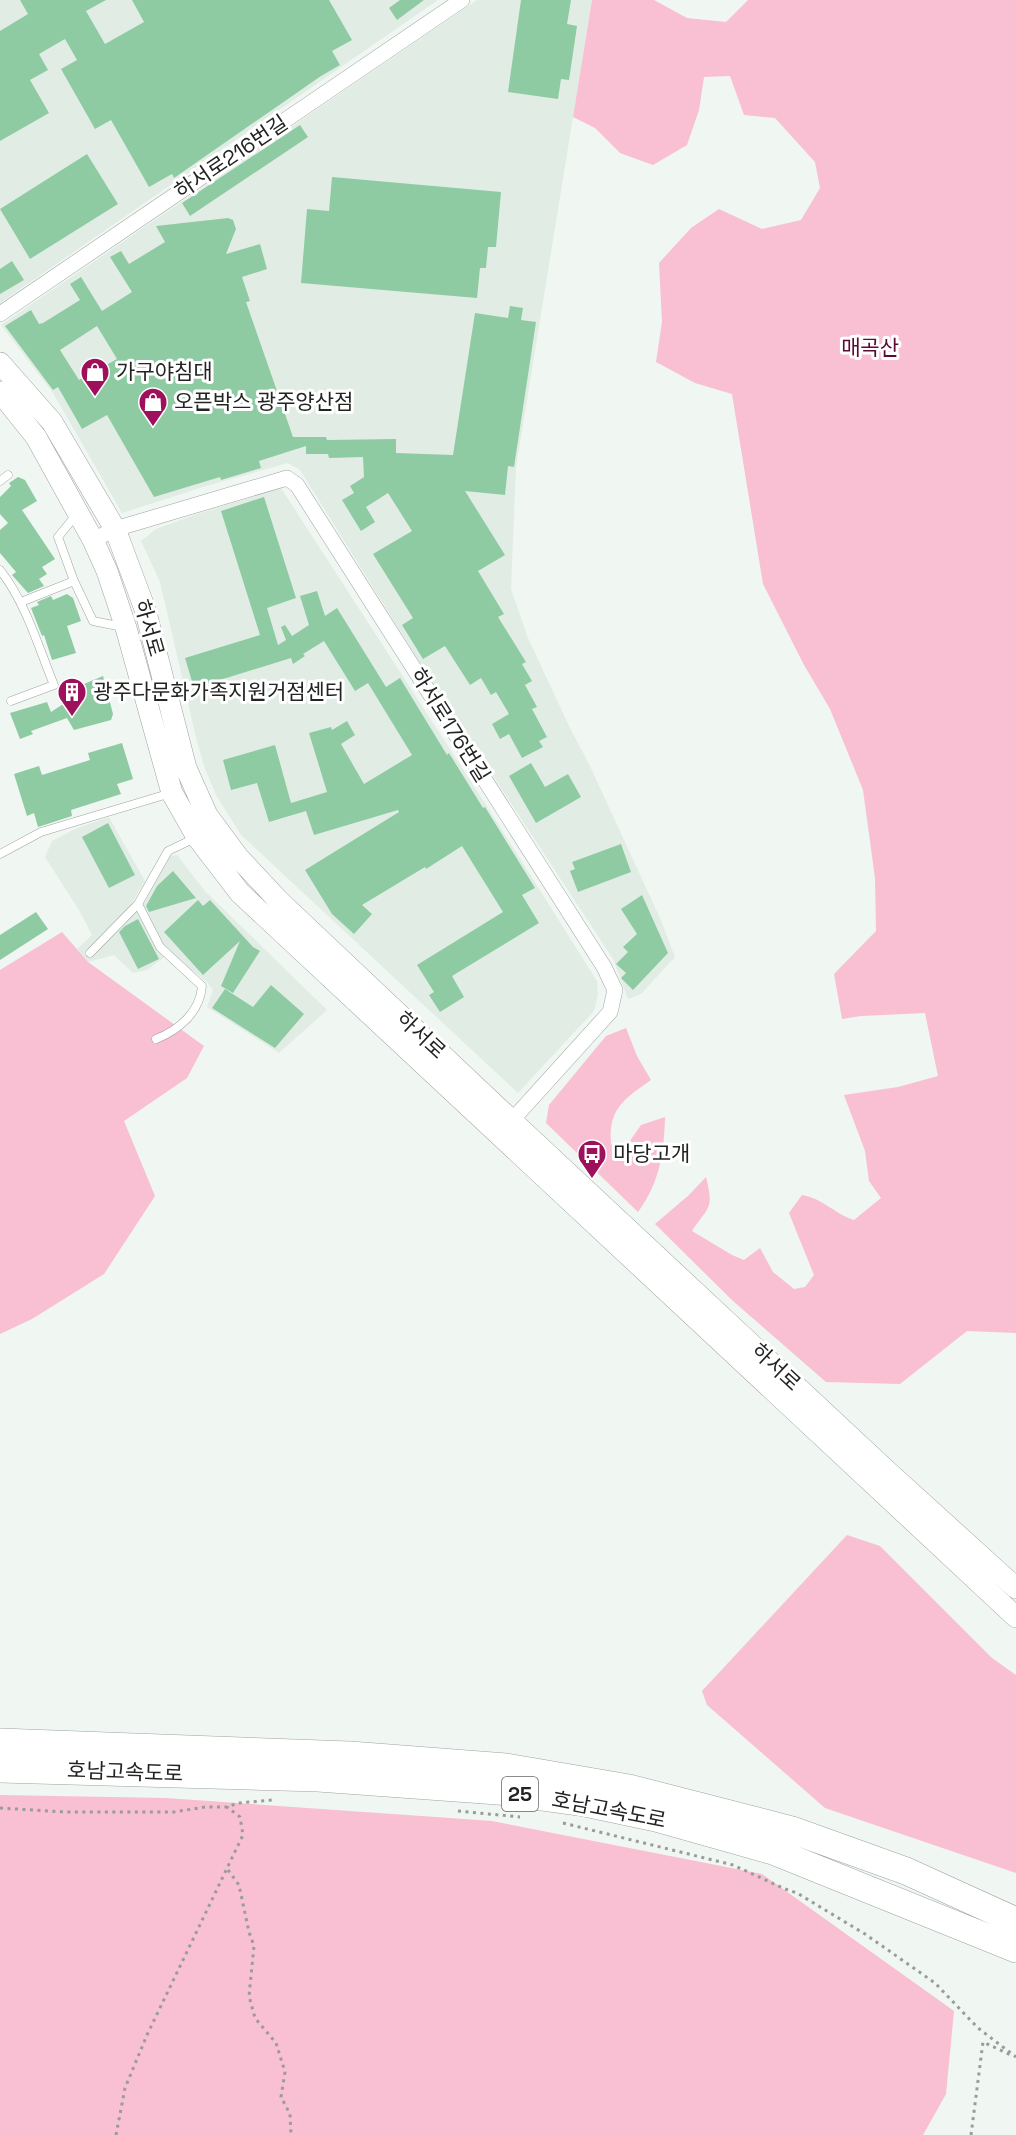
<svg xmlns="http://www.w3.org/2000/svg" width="1016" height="2135" viewBox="0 0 1016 2135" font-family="'Space Grotesk','Noto Sans KR',sans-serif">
  <rect width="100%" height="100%" fill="#f0f6f2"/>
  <!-- built -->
  <path fill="#e1ede4" d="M0,0H438L0,303Z
    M477,0H592L516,468L511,589L528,638L570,728L589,764L660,918L675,957L641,994L628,999L613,959L440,695L300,470L288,463L203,487L122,513L53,393L1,325Z
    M281,488L490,811L597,981L598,995L594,1011L518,1093L241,835L216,795L205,769L197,742L160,582L141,541L156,529L200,513Z
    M109,817L145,881L131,904L141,909L170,856L177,855L205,891L327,1010L279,1053L207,1007L213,990L206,981L170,953L147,970L133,973L114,955L88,962L77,949L92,935L79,910L45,857L52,841L75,829Z"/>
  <!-- green -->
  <path fill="#f9bfd3" d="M592,0H654L687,18L726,22L748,0H1016V1333L967,1331L900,1384L826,1382L733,1301L655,1224L689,1195L706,1177C714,1209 709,1206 692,1231L732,1255L744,1260L760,1248L773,1272L794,1289L805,1287L814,1275L789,1213L802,1195C822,1198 835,1214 854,1220L881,1198L869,1181L865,1151L844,1095L898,1087L938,1076L925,1013L861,1016L842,1019L834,974L876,931L875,878L863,790L830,709L804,665L763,584L732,394L695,383L656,362L662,322L659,263L691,228L719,209L762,229L801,220L820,188L815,162L775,118L744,115L730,76L704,77L699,110L687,145L653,165L620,153L595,128L573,117Z
    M62,932L88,962L204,1046L187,1078L124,1121L155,1196L104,1274L32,1319L0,1334V970Z
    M626,1028L637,1056L651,1080C624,1099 608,1109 611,1144L625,1148L641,1125L665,1117C664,1153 660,1182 638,1212L546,1123L549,1105L606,1036Z
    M847,1535L880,1546L992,1658L1016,1675V1873L825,1808L707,1705L702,1691Z
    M0,1795L166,1798L492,1821L762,1874L954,2011L946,2094L923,2135H0Z"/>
  <!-- building -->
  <path fill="#8ecba2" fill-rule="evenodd" d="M20,0H106L86,11L105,44L144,22L132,0H329L352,40L332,51L340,65L321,76L174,178L172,174L149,187L111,120L95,129L61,69L77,60L65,39L39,54L48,70L30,80L49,113L0,141V31L28,14Z
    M400,0H424L397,20L389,8Z
    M521,0H571L567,24L577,26L569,80L561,79L558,99L508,92Z
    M300,125L308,137L190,216L182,203Z
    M87,154L118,204L30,259L0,209Z
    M332,177L501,192L496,247H488L486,268H480L477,298L301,283L307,209L329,211Z
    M228,218L233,220L236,229L226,254L260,244L267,269L242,277L250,301L246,302L293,437H326L327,440L396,439V453L453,455L475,313L508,318L510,306L523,308L521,320L536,322L514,467L508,466L505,495L465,491L505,555L478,571L504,614L498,617L526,662L522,664L532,681L525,685L537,707L532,709L547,737L539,741L543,747L522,758L509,734L500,739L492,724L509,714L496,692L491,695L481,678L470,685L445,646L423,659L402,625L413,618L373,554L412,531L388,493L366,507L375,522L361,531L342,500L354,493L350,486L364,477L363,457L329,458L328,454H306V446L259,461L261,468L221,480L220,477L154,497L107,415L82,429L58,387L53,390L5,326L31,310L39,324L43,323L80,300L70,284L81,277L102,311L132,292L110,257L121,251L129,264L165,242L156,226ZM97,326L117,359L79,380L60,350Z
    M12,261L24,280L0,294V269Z
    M18,477L25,480L37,501L22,510L55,559L42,567L47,574L39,579L44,586L28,593L12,575L16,572L0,553V530L8,523L0,514V497L11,486L9,483Z
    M264,497L296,598L267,608L278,645L286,640L281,627L285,625L292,636L309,625L300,596L317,591L325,616L337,608L386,687L400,678L447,755L449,753L483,808L485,807L535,888L522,895L539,923L452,976L464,997L440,1012L429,995L434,992L417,965L503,912L462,846L426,869L425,867L362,905L372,914L354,934L332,914L305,870L399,812L398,810L314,835L306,811L269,822L257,783L231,790L223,760L275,745L291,803L327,792L309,733L331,727L332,730L347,721L355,735L341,744L364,784L412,755L368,683L355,691L324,641L303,654L305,656L293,664L291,658L194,688L185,658L260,635L221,511Z
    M67,594L73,598L81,621L67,626L76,653L52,660L44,635L42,636L31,608L39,605L37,602L51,596L53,600Z
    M103,676L113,714L111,720L74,730L67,718L31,731L33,734L20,739L10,713L47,702L51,712L74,697L72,689Z
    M122,743L133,779L117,784L121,794L71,810L72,816L38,827L34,813L27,816L14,774L39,766L42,775L90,760L88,753Z
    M531,763L545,787L568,774L581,797L536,823L509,776Z
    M108,823L135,875L109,888L82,837Z
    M621,844L631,872L578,892L570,871L575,869L572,862Z
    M173,871L196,898L149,912L146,906L157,886Z
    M642,895L668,953L633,990L621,978L626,973L616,964L628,952L623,947L637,934L621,909Z
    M198,900L203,906L210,900L253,947L260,951L233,993L221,986L240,941L203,975L164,932Z
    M36,912L48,929L0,960V935Z
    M138,919L159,959L138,969L119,932L125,926Z
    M271,985L304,1014L275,1048L212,1008L225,989L253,1007Z"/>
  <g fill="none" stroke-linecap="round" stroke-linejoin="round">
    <!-- service casing -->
    <g stroke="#9ea4a0" stroke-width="9">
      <path id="service" d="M0,481L8,475
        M76,515L58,537L74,581L93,621L123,627
        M0,570C26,603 38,646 54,685L11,701
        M21,602L74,581
        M0,854L41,832L171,793
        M138,904L160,947L202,986C200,1012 179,1030 156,1039
        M90,953L138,904L168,851L195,838"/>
    </g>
    <!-- minor casing -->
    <g stroke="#9ea4a0" stroke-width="16">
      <path id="minor" d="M0,314L462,0
        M93,540L115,529L287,478L297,485L604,967L615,990L610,1012L505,1128"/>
    </g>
    <!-- secondary casing -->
    <g stroke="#9ea4a0" stroke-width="22">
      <path id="secondary" d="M0,363L52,422L115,529L145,609L186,768L207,815L238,857L279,901L512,1121L887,1471L1016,1588
        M0,392L36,437L93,540L107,571L126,628L172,793L197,837L240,893L1016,1617"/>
    </g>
    <!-- motorway casing -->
    <g stroke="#9ea4a0" stroke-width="28">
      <path id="motorway" d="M0,1742L350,1755L506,1767L629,1788L792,1830L906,1871L1016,1921
        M0,1769L318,1778L498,1791L585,1803L656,1818L773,1851L1016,1949"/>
    </g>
    <!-- path -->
    <path stroke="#999d9a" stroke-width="3" stroke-dasharray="3 4.5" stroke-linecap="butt" d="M0,1808L65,1812H174L205,1807H227L238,1803L273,1800
      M458,1811L520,1817
      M563,1823L733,1865L785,1889L797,1893L865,1934L935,1983L978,2028L1016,2057
      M228,1870L239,1885L249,1932L254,1946L249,1996L255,2018L276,2043L285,2072L281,2097L290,2114L291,2135
      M116,2135L125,2088L147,2035L243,1835L240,1817L227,1807
      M971,2135L983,2042L1011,2055"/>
    <!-- service -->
    <use href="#service" stroke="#fff" stroke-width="8"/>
    <!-- minor -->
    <use href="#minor" stroke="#fff" stroke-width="15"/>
    <!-- secondary -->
    <use href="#secondary" stroke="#fff" stroke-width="21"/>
    <!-- motorway -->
    <use href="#motorway" stroke="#fff" stroke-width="27"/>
  </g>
  <!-- icons -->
  <defs>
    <g id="shop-pin" transform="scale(1.5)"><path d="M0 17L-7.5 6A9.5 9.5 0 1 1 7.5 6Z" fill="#9e105c" stroke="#fff"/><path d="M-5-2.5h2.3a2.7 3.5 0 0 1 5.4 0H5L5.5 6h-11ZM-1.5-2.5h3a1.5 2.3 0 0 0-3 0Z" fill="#fff"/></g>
    <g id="building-pin" transform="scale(1.5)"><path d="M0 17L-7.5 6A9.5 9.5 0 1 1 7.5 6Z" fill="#9e105c" stroke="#fff"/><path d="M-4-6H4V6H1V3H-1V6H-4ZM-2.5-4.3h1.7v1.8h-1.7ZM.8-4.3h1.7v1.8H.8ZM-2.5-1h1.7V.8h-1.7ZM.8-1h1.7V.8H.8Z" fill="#fff"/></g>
    <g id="bus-pin" transform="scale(1.5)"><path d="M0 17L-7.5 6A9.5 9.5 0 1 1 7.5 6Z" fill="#9e105c" stroke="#fff"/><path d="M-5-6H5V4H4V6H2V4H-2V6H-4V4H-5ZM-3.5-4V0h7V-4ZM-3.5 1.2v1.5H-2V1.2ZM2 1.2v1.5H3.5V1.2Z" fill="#fff"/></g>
  </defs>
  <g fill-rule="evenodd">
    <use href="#shop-pin" x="95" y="372"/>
    <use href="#shop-pin" x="153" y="402"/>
    <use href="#building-pin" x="72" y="692"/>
    <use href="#bus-pin" x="592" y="1154"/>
  </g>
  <g text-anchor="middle" stroke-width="6" stroke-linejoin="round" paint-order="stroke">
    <!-- shield labels -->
    <rect fill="#fff" stroke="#646664" stroke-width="1.5" x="502" y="1777" width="36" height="34" rx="4.5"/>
    <g font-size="20" font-weight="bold" fill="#222422">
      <text x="520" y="1801">25</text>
    </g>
    <!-- street labels -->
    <g font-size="21" fill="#222422" stroke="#fff">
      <text transform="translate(231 157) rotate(-34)" y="7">하서로216번길</text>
      <text transform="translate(149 628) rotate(74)" y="7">하서로</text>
      <text transform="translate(450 725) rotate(58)" y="7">하서로176번길</text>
      <text transform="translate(421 1035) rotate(43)" y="7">하서로</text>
      <text transform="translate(776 1367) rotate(43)" y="7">하서로</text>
      <text transform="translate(125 1772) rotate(2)" y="7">호남고속도로</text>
      <text transform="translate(609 1810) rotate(11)" y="7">호남고속도로</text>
    </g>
    <!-- park labels -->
    <g font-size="21" fill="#5a0a33" stroke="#fff">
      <text x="870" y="355">매곡산</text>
    </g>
    <!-- poi labels -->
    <g font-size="21" fill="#222422" stroke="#fff" text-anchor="start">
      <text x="116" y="379">가구야침대</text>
      <text x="174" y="409">오픈박스 광주양산점</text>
      <text x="93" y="699">광주다문화가족지원거점센터</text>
      <text x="613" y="1161">마당고개</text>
    </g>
  </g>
</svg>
